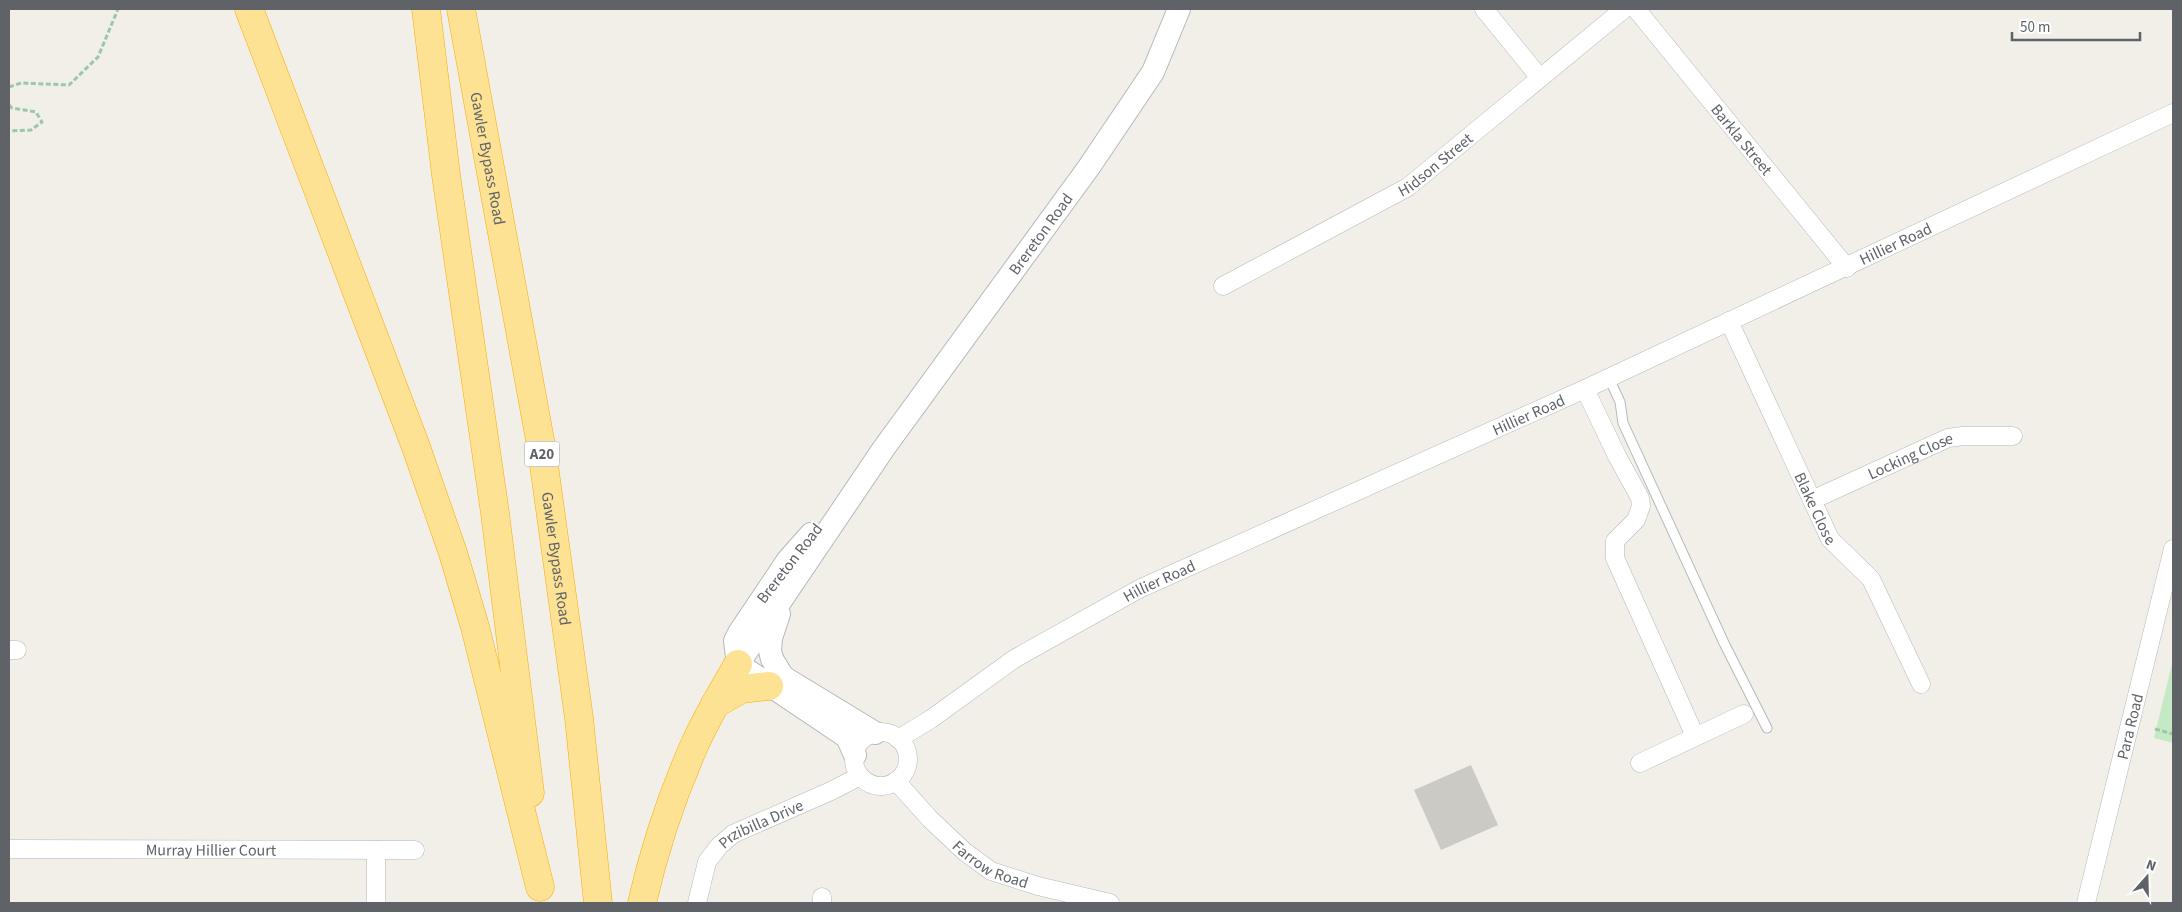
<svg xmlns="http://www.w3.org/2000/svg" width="2182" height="912" viewBox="0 0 2182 912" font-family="'Source Sans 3',sans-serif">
  <rect width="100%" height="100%" fill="#f1efe8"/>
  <!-- green -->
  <path fill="#c5e8c5" d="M2173,660V743L2154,738Z"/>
  <!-- building -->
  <path fill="#cccac5" d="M1471,765L1498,825L1441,850L1414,790Z"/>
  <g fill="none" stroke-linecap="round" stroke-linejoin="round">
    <!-- service casing -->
    <g stroke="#b5b8bc" stroke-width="11">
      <path id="service" d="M1609,378L1620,402L1623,423L1724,643L1767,728"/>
    </g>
    <!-- minor casing -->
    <g stroke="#b5b8bc" stroke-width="19">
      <g id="minor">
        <path d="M1484,9L1540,78"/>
        <path id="s1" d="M1636,9L1847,268"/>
        <path id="s2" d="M1223,286L1408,187L1624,9"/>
        <path id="s3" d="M1729,321L1830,539L1871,579L1921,684"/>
        <path d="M1585,389L1617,456L1640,498L1641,506L1636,520L1615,541V558L1695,736"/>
        <path id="s4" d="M1812,500L1948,438L1963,436H2013"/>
        <path d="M9,650H17"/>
        <circle cx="881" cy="759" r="27"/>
        <path id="s5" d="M898,739L931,719L1014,659L1139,589L1585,389L2173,113"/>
        <path d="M1640,763L1744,714"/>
        <path id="s6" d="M896,781L930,819L965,852L991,871L1038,886L1110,903"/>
        <path id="s7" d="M9,849L415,850"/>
        <path d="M376,850V903"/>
        <path id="s8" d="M697,903L707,862L719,846L733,834L831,791L860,776"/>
        <path d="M822,903V897"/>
        <path id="s9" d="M2086,903L2173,549"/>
      </g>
    </g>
    <!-- tertiary casing -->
    <g stroke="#b5b8bc" stroke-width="24">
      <g id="tertiary">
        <path d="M811,534L788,560L739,633L735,641L738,664L847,737L855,755"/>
        <path d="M779,614L771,638L770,651L772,659L783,677L875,733"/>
        <path id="s10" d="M738,664L884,448L1089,167L1153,72L1179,9"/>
      </g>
    </g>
    <!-- motorway casing -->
    <g stroke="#f9ab00" stroke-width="29">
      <g id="motorway">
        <path d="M249,9L416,447L453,553L475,627L540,887"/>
        <path d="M426,9L446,175L495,513L530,793"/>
        <path id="s11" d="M461,9L542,451L579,718L598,903"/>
        <path d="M715,704L741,689L769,686"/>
        <path d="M642,903C654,850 672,796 694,746C706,718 723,691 738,664"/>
      </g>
    </g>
    <!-- path -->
    <path stroke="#9cc7a9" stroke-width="3" stroke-dasharray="5 2.5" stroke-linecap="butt" d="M9,87L21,83L69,85L98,57L118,9
      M9,105L12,108L36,112L42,122L31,130L9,131
      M2155,729L2173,734"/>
    <!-- service -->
    <use href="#service" stroke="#fff" stroke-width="9"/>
    <!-- minor -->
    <use href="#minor" stroke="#fff" stroke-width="18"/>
    <!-- tertiary -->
    <use href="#tertiary" stroke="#fff" stroke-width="22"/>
    <!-- motorway -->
    <use href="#motorway" stroke="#fde293" stroke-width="28"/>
  </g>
  <g text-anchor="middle" stroke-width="4" stroke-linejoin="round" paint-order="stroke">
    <!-- shield labels -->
    <rect fill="#fff" stroke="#8f9295" stroke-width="1" x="524.5" y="441.5" width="35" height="25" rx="4"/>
    <g font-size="15" font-weight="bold" fill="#5f6368">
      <text x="542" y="459">A20</text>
    </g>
    <!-- street labels -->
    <g font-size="16" fill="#5f6368" stroke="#fff">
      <text dy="6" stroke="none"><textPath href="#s1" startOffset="168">Barkla Street</textPath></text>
      <text dy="6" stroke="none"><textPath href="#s11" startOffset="152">Gawler Bypass Road</textPath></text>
      <text dy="6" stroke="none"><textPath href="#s2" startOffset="245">Hidson Street</textPath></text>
      <text dy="6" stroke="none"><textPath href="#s10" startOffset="526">Brereton Road</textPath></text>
      <text dy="6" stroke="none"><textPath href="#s5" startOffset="1116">Hillier Road</textPath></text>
      <text dy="6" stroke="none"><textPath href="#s5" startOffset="711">Hillier Road</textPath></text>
      <text dy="6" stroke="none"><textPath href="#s4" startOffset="108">Locking Close</textPath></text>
      <text dy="6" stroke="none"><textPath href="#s3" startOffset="206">Blake Close</textPath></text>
      <text dy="6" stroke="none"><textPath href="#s11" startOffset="558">Gawler Bypass Road</textPath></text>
      <text transform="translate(789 563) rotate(-52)" y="6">Brereton Road</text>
      <text dy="6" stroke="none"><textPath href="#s5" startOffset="306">Hillier Road</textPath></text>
      <text dy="6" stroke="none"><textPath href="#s9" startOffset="182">Para Road</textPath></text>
      <text dy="6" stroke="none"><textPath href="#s8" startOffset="110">Przibilla Drive</textPath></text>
      <text dy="6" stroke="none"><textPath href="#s7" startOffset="202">Murray Hillier Court</textPath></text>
      <text dy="6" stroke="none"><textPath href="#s6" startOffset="128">Farrow Road</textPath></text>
    </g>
  </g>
  <!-- border -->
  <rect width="2182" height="912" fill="none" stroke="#5f6368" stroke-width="20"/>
  <!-- north arrow -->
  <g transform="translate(2147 877) rotate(20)" stroke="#ffffff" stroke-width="4" paint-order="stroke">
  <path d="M0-4L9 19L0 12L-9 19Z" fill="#5f6368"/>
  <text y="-8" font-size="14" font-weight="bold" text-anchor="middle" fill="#5f6368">N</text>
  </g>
  <!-- scale -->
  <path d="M2012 32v8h128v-8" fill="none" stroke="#5f6368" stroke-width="2.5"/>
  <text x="2020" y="32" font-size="15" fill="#5f6368" stroke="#ffffff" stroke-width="4" paint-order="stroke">50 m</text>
</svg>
